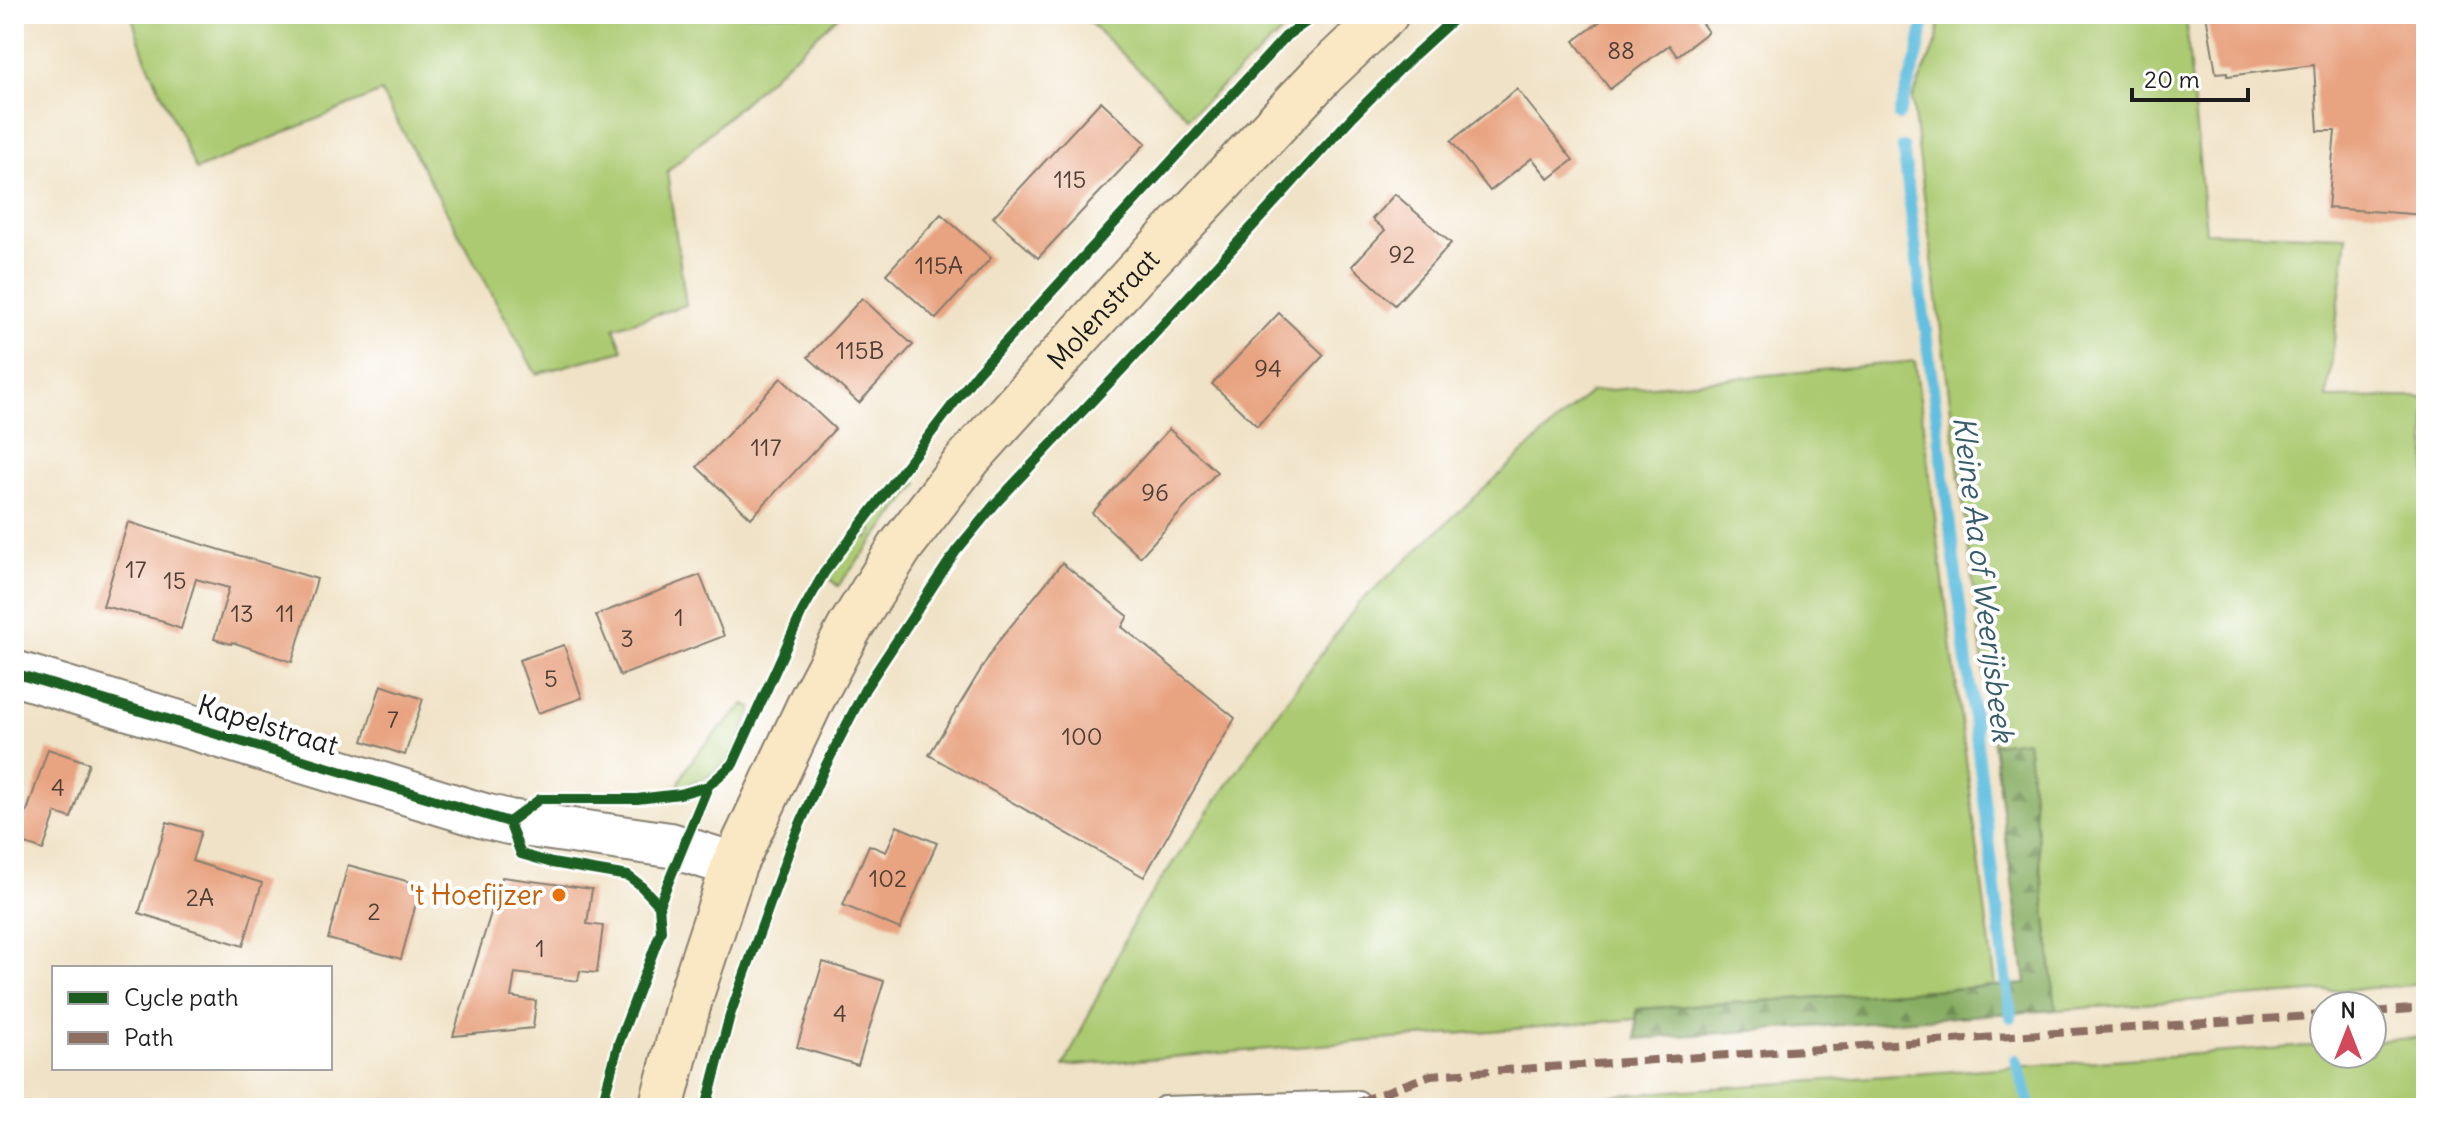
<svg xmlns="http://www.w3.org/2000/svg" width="2440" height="1122" viewBox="0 0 2440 1122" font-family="Delius,sans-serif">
  <defs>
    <pattern id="forest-firs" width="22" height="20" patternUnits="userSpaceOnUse" patternTransform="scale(2)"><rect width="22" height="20" fill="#88ae63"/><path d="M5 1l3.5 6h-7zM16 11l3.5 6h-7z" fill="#6e8d51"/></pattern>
  </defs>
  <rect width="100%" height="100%" fill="#fff"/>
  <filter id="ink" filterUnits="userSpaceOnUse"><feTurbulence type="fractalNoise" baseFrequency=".0125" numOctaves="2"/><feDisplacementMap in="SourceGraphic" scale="16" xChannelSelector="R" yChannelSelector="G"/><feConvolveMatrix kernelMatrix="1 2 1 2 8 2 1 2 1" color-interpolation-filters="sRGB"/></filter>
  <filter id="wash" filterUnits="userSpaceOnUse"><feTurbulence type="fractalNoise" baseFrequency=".006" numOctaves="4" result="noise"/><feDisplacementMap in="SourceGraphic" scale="32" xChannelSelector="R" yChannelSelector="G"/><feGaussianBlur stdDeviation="1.8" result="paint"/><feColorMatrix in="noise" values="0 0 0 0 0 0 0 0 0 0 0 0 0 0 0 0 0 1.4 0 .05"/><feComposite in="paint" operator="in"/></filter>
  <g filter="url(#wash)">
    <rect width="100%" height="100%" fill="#f0e2c6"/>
    <!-- grass -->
    <path fill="#abca71" stroke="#647346" stroke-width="2" d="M131,14H841L667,172L686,305L614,328L623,350L536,374L381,92L196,170L144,55Z
      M1081,14H1302L1188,117Z
      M1940,14H2185L2206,232L2347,236L2327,398L2426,397V984L2056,1010L2027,740L1993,744L1912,99L1937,41Z
      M1915,361L1995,986L1637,1009L1636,1019L1064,1066L1138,913L1281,708L1359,603L1590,392Z
      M905,475L918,484L838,586L828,578L861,535L868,538L873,531L866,526Z
      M745,704L753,708C732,755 730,774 677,788C689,754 721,729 745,704Z
      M2426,1037V1108H1432L2324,1045V1054H2372V1041Z"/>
    <!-- forest -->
    <path fill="url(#forest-firs)" stroke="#526540" stroke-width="2" d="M2027,740L2056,1010L1636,1039L1637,1009L2026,984L1993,744Z"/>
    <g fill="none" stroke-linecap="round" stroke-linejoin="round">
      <!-- stream -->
      <path stroke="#62bfe0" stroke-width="12" d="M1899,115L1918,54L1925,14
        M1903,147L2011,1017
        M2016,1060L2031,1108"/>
    </g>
    <g id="blocks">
      <!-- building -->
      <path fill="#e8a380" d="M1610,14H1695L1708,32L1677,56L1669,45L1610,89L1574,41Z
        M2206,14H2426V215L2328,208L2335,131H2318L2314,65L2227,76V72L2216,73Z
        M1517,89L1573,160L1549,179L1532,158L1490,191L1451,141Z
        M1101,101L1146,143L1038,258L993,217Z
        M1395,194L1451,243L1395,305L1352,266L1385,230L1372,219Z
        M941,214L991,258L936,319L886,274Z
        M862,298L913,345L859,403L808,357Z
        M1279,313L1324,355L1257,426L1212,384Z
        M781,378L835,429L751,518L697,467Z
        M1169,429L1217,472L1140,557L1092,513Z
        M128,522L317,579L292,662L232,642L231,644L214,639L229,588L196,579L181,629L164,623V621L103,606Z
        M1062,563L1128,616L1122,627L1235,718L1144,877L929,755L997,643Z
        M700,575L724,636L620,676L596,615Z
        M564,645L582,698L538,713L519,660Z
        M381,685L423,699L405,755L363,741Z
        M48,749L89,763L71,818L56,813L43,850L17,841Z
        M167,822L201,832L192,861L262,883L243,946L139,913Z
        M897,826L937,843L900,929L843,905L869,845L886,852Z
        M348,865L421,885L401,959L328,939Z
        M502,877L592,889L587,924L603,926L597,973L580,971L578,981L515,973L511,997L536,1001L533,1028L453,1036Z
        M823,962L884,981L858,1065L797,1047Z"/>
    </g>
  </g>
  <g filter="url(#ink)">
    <use href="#blocks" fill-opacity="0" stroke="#867f71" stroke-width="2"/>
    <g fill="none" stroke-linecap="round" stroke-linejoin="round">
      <!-- service casing -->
      <g stroke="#867f71" stroke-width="26">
        <path id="service" d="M1164,1108L1358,1102"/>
      </g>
      <!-- tertiary casing -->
      <g stroke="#867f71" stroke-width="48">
        <path id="tertiary" d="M14,673L484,816L509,822L670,845L734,865"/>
      </g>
      <!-- secondary casing -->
      <g stroke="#867f71" stroke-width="48">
        <g id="secondary">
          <path id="s1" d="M661,1108L691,995L734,865L811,701L849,629L901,546L969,458L1133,276L1322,75L1386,14"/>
        </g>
      </g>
      <!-- service -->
      <use href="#service" stroke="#fff" stroke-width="22"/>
      <!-- tertiary -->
      <use href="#tertiary" stroke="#fff" stroke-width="44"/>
      <!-- secondary -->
      <use href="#secondary" stroke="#fae7c3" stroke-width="44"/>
      <!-- quiet -->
      <path stroke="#8d6e63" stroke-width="8" stroke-dasharray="16 8" stroke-linecap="butt" d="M2372,1012L2426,1008
        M1358,1102L1431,1075L2324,1015"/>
      <!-- cycleway casing -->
      <g stroke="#fff" stroke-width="15">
        <path id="cycleway" d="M14,673L509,822
          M509,822L540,799H637L680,794L708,786
          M509,822L521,854L552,863L628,876L639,884L659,905
          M601,1108L619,1042L661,931L659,905L682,849L708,786L733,764L802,612L824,573L977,373L1286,36L1318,14
          M706,1108L730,1015L791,845L823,771L865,689L956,551L995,504L1127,364L1353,116L1412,57L1459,14"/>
      </g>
      <!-- cycleway -->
      <use href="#cycleway" stroke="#1b5e20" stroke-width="10"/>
    </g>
  </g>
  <!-- markers -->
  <circle fill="#e8710a" stroke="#fff" stroke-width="3" cx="559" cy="895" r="8"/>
  <g text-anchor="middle" stroke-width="8" stroke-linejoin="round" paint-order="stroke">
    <!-- number labels -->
    <g font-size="24" fill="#4f3e35">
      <text x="1621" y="59">88</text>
      <text x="1070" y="188">115</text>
      <text x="1402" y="263">92</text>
      <text x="939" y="274">115A</text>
      <text x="860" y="359">115B</text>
      <text x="1268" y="377">94</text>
      <text x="766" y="456">117</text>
      <text x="1155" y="501">96</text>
      <text x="136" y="578">17</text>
      <text x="175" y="589">15</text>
      <text x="242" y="622">13</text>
      <text x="285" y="622">11</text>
      <text x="679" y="626">1</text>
      <text x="627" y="647">3</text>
      <text x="551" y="687">5</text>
      <text x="393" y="728">7</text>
      <text x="1082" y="745">100</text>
      <text x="58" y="796">4</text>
      <text x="888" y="887">102</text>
      <text x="200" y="906">2A</text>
      <text x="374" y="920">2</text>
      <text x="540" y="957">1</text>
      <text x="840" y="1022">4</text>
    </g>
    <!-- street labels -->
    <g font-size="28" fill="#1c1c1c" stroke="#fff">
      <text dy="10" stroke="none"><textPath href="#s1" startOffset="926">Molenstraat</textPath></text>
      <text transform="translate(268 725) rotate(17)" y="10">Kapelstraat</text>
    </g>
    <!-- food labels -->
    <g font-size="28" fill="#c56008" stroke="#fff" text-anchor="end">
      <text x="543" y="905">'t Hoefijzer</text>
    </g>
    <!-- water labels -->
    <g font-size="30" font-style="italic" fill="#385d6a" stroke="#fff">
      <text transform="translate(1983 579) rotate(83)" y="10">Kleine Aa of Weerijsbeek</text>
    </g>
  </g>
  <!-- margin -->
  <rect width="2440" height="1122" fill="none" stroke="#fff" stroke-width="48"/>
  <!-- legend -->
  <rect x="52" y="966" width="280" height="104" fill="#ffffff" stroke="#a4a4a4" stroke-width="2"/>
  <rect x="68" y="992" width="40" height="12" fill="#1b5e20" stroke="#a4a4a4" stroke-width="2"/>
  <text x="124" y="1006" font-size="24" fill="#1c1c1c">Cycle path</text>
  <rect x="68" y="1032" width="40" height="12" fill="#8d6e63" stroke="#a4a4a4" stroke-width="2"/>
  <text x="124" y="1046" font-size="24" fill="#1c1c1c">Path</text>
  <!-- north arrow -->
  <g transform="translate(2348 1030)"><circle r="38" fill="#ffffff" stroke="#a4a4a4" stroke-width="2"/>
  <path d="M0-6L14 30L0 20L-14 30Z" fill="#d1495b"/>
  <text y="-12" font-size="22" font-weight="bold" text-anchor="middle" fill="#1c1c1c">N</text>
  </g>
  <!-- scale -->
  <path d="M2132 88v12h116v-12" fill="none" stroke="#1c1c1c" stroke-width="4"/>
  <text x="2144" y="88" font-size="24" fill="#1c1c1c" stroke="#ffffff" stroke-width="6" paint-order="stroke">20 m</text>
</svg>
